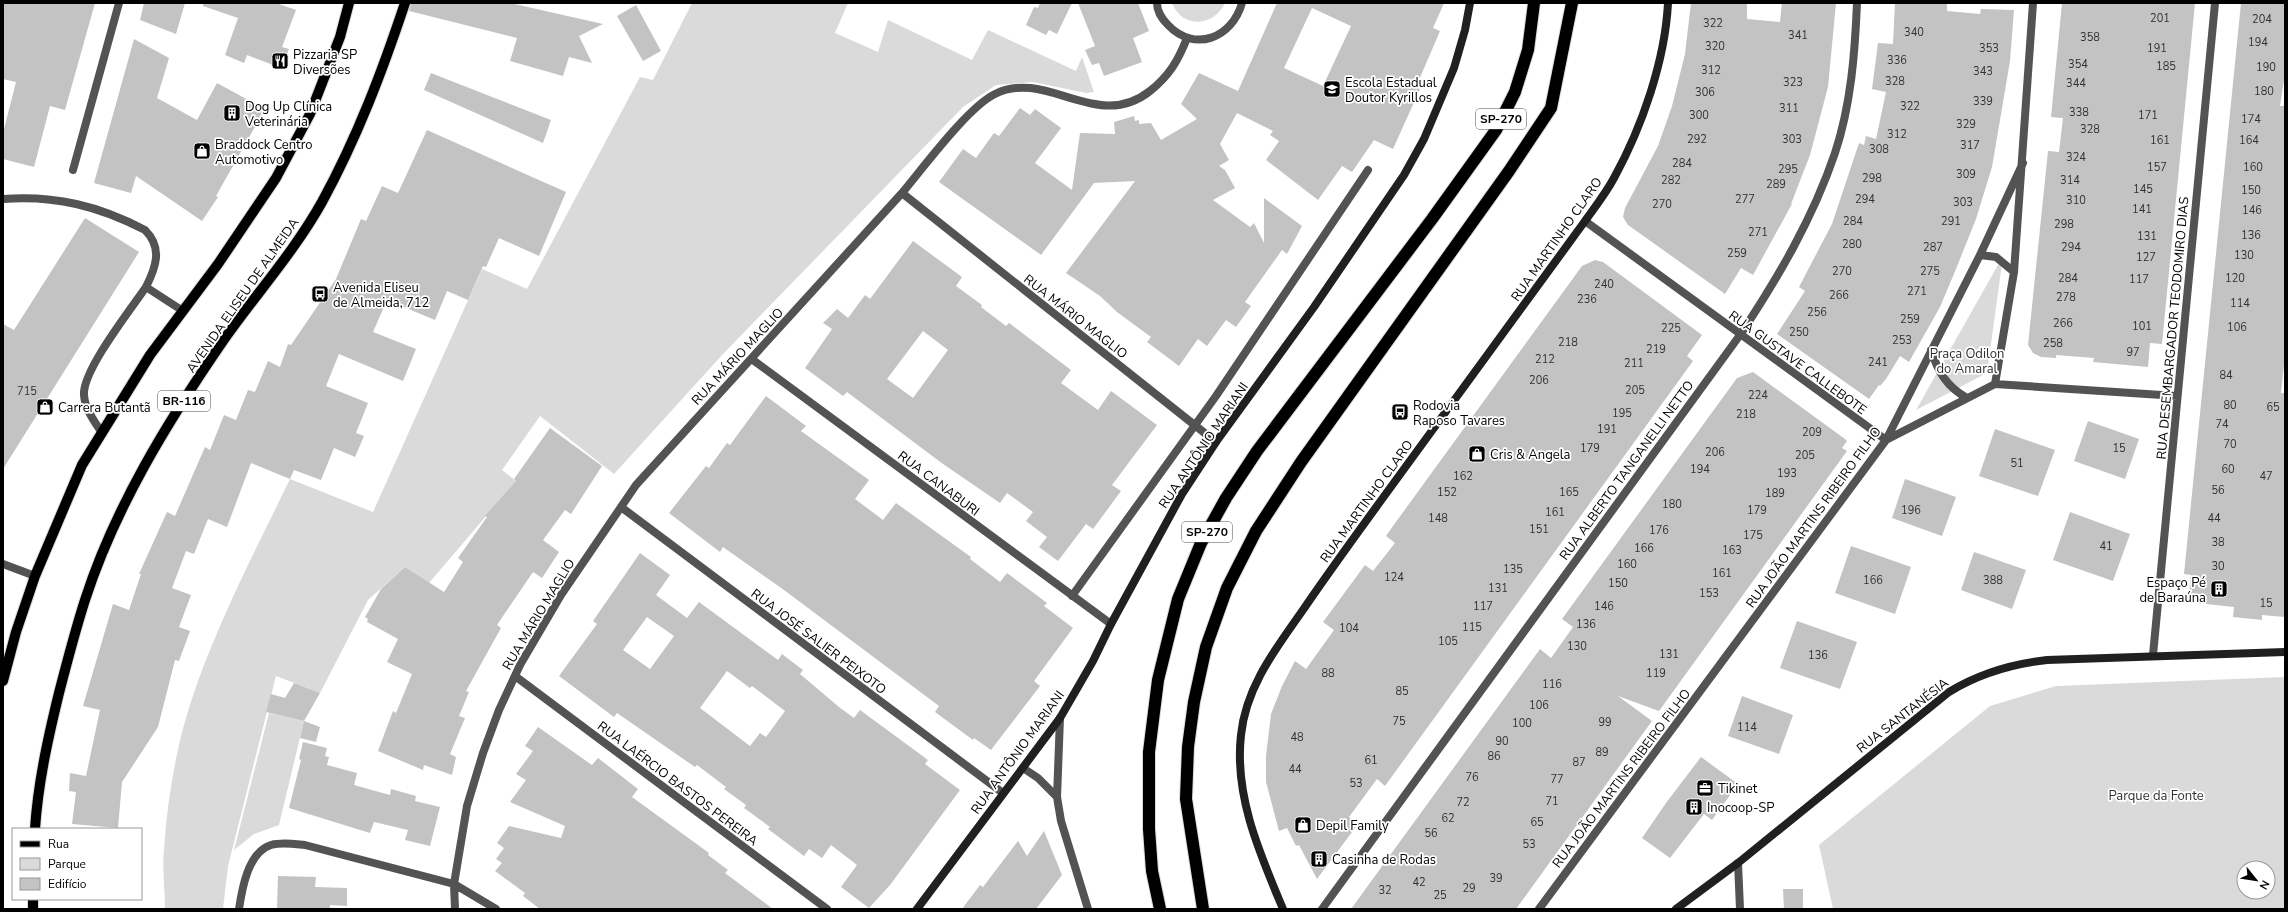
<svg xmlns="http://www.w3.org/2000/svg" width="2288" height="912" viewBox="0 0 2288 912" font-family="'Nunito Sans',sans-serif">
  <rect width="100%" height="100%" fill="#fff"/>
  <!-- green -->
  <path fill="#dadada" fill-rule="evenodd" d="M692,3H848L835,33L878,52L888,20L972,60L988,30L1076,71L1082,57L1094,92L1086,93L1033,82L996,85L963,107L723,354L614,474L540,416L502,470L516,481L429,583L405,567L368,600L320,693L276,676L228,866L223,909H165C165,889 162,868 164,849C166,819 170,788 176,759C194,666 249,564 290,479L373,512L482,269L527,289L640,77L653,80Z
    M1172,3H1225C1214,27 1182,29 1172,3Z
    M2003,256L1987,373L1916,410Z
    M2285,677V909H1833L1819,845L1990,706L2056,686ZM2244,868H2268V892H2244Z
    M269,713L304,721L279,825L254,834L234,850Z"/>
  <!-- building -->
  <path fill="#c3c3c3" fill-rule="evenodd" d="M3,3H95L65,110L50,106L34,167L3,159V133L16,82L3,79Z
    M144,3H185L176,34L140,20Z
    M203,3H276L296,10L282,47L289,49L281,68L247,55L244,63L225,55L238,18L203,6Z
    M411,3H510L603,24L579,36L592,63L569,57L563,76L510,61L517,38L409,11Z
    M1040,3H1072L1057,34L1049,30L1046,35L1026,25L1034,7L1038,8Z
    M1078,3H1138L1149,31L1133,38L1142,62L1104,76L1099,63L1092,65L1085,50L1095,46Z
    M1277,3H1444L1433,28L1440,31L1416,87L1420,89L1393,149L1374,140L1352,172L1342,166L1318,200L1266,160L1279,141L1270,135L1273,131L1237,113L1220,144L1229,160L1219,166L1225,170L1235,188L1213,200L1250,227L1254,223L1264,243V198L1302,226L1287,254L1282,250L1245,302L1251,306L1236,327L1226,320L1207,346L1198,339L1179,366L1147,342L1151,337L1117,312L1100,296L1066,273L1135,181L1094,183L1041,255L939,182L963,149L976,158L994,133L999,136L1020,108L1030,115L1035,109L1061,128L1035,163L1072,190L1080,133L1115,134L1114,122L1134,116L1135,121L1139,120V124L1151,123L1161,140L1197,119L1181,104L1199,73L1238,91ZM1312,8L1351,26L1323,86L1284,68Z
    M1691,3H1747V19L1780,22L1782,3H1836L1828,87L1810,155L1791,204H1792L1753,275L1741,268L1725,294L1628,225L1623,217L1625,208L1658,146L1672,106L1685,54Z
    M1895,3H1947V11L1980,14L1981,9L2014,10L2010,61L1992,167L1976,219L1956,269L1940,307L1909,362L1900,356L1886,379L1880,386L1879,385L1869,399L1777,334L1805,291L1799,287L1832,224L1859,143L1864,145L1866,136L1876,139L1886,92L1872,89L1878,43L1893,44Z
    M2062,3H2195L2162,344L2150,343L2148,367L2093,362L2094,358L2056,355V358L2041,357L2033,353L2028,345L2048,151L2059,152L2063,118L2051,117Z
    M2241,3H2285V73L2280,106H2285V355L2281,393H2285V617L2262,615V620L2233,617L2234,607L2188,602L2191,575L2184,574Z
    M636,5L661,51L643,61L617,16Z
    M134,39L169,58L157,98L197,120L217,83L265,109L216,196L218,197L202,221L136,176L131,193L94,183Z
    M431,73L551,120L543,143L424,90Z
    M427,130L566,192L539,256L499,238L486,267L483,266L468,300L447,291L435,320L387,300L373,332L416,349L403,381L339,354L326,386L368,403L356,433L364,436L355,457L334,448L321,480L294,470L290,479L251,463L227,527L208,519L194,554L186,551L172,588L191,595L179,627L190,631L179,661L175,660L158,727L122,782L118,828L72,824L76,792L69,791L70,773L86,776L100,710L83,706L113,604L129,610L141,574H139L167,512L175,516L205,447L210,450L224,415L236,420L248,390L255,392L268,361L280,367L288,344L291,345L336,279L361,219L366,221L382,186L398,193Z
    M85,218L139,252L3,469V324L14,330Z
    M913,241L962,277L956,286L982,305L981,307L1006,326L1009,323L1071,370L1061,383L1098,410L1111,391L1157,425L1112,485L1121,491L1093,529L1086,524L1058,561L1039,547L1047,537L1026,521L1033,512L1007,493L1000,503L943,464L847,392L843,396L805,368L832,329L823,323L837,309L848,318L865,295L870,299ZM923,331L948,350L913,398L887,379Z
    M1595,260L1603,262L1702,335L1687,356L1693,361L1385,786L1377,779L1349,817L1358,824L1317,879L1299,845L1296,846L1287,828L1279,831L1266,782V756L1271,714L1282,686L1295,661L1306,669L1334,630L1323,622L1365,565L1373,571L1395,543L1386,536L1393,526L1582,266Z
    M1753,372L1845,439L1847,441L1842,448L1847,451L1659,711L1618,696L1652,721L1516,909H1351L1540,649L1551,658L1573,627L1562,619L1737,378Z
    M766,396L806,426L801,431L869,480L855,499L883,520L896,503L971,557L970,559L1000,582L1007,573L1047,603L1044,606L1073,628L1034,681L1040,686L991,750L974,738L973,740L935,712L939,706L784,590L723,547L720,552L669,513L706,466L709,468L727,443L730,445Z
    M2088,421L2139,439L2125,479L2074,461Z
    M550,428L602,466L571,514L565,510L543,540L559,552L542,578L533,572L497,625L501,628L466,691L469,692L459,716L465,718L450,754L456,757L452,775L424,765L423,770L378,751L393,711L396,713L412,674L387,662L398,639L367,622L368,619L365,617L381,589L405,567L444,592L463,562L458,558L487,517L485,516L516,481L514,479Z
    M1995,429L2055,450L2038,496L1979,476Z
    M1905,479L1956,497L1942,536L1892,518Z
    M2070,512L2130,534L2113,581L2053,560Z
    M1851,546L1911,567L1895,614L1835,593Z
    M1974,552L2026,570L2012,609L1961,590Z
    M640,553L670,575L656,595L687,618L699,602L778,660L782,654L803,670L800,674L839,707L854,718L860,710L928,760L925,764L960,790L890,885L869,908L841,887L857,865L831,845L822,858L809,849L804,856L768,829L770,827L744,808L746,805L724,789L726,787L697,765L695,767L617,713L614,717L559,676L597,624L593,621ZM647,617L674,636L650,669L623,650ZM727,671L750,688L752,686L785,711L766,737L760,733L750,746L700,708Z
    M1797,621L1857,642L1840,689L1780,668Z
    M294,683L320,693L304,721L266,712L271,694L285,698Z
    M1742,696L1793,715L1779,754L1728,736Z
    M304,721L320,727L316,742L300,738Z
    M538,727L592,765L598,758L638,789L632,797L709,853L708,855L728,870L725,873L773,909H540L523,896L525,893L495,871L502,863L496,859L504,848L497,843L509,826L561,838L565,826L510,802L526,780L516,774L533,751L525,746Z
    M303,742L327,748L325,756L329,757L327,765L357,773L354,785L390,795L391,789L416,796L415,801L440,807L430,846L405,840L408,830L374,822L370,833L289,808L301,760L299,759Z
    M1701,757L1738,784L1712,820L1704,814L1670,858L1642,838L1666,803Z
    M1044,831L1062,875L1036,909H962L980,885L983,887L1018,841L1027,856Z
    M278,876L316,877L315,887L347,888V906L330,905V909H277Z
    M1783,889H1803V909H1784Z"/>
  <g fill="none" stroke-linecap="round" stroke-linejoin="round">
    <!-- primary casing -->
    <g stroke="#dbdbdb" stroke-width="12">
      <path id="primary" d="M3,681L16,632L35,576L82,465L150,355L218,264L276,178L310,114L340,37L349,3
        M35,829C38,783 48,738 59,693C67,662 75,631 85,600C115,507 168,421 223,341C256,294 294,252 322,202C357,138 382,72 405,3
        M33,909V899"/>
    </g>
    <!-- highway casing -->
    <g stroke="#dbdbdb" stroke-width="14">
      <path id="highway" d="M1160,909L1152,871L1149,829V752L1158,680L1178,599L1201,543L1226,498L1257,451L1432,219L1496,130L1515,92L1528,50L1534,3
        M1203,909L1186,799L1188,747L1194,702L1206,647L1227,588L1256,531L1301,462L1509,171L1551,108L1572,3"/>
    </g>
    <!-- lane -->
    <path stroke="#535353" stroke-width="8" d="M3,199C55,195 99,206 145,230C163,248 156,267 146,287L183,311
      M102,433C94,421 85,409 84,395C82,371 131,309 146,287
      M3,564L35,576"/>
    <!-- street -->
    <path stroke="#535353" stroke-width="8" d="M1157,3C1157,11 1162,19 1168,25C1195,53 1232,38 1242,3
      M73,170L119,3
      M902,193C923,168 968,107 995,94C1047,68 1097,133 1150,91C1169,76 1178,61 1187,38
      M1585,221L1886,440
      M1980,255L1996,257L2014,272
      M1931,350C1938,372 1947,387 1967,398
      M753,360L1111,624
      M1995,384L2014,272L2033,3
      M1886,440L1995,384L2177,396
      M621,507L1003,793
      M1072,596L1216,396L1368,170
      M2153,655L2215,3
      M515,676L827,909
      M1060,718L1057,797L1061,821L1088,909
      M1023,768L1038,778L1057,797
      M1738,863L1740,909
      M239,909C242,889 248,852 271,845C282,842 294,844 305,845L454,884L496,909
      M455,909L454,884L467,806L483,753L499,710L520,665L561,595L636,485L902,193L1216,442
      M1322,909L1740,335C1778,278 1813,218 1835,153C1851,105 1855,52 1857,3
      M1539,909L1886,440L1980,255L2023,163"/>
    <!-- secondary -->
    <path stroke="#202020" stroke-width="8" d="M917,909L1060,718L1093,661L1111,624L1182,494L1216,442L1314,307L1404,175L1424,139L1454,68L1465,30L1470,3
      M1283,909C1260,854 1234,796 1241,735C1246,685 1278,646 1305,607C1331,569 1358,532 1385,495C1452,404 1518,312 1585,221C1595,207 1606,193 1614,178C1642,127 1665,61 1668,3
      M1676,909L1738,863L1949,692C1980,673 2011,664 2047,660L2285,652"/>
    <!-- primary -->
    <use href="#primary" stroke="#000" stroke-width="10"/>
    <!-- highway -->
    <use href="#highway" stroke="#000" stroke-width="12"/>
  </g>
  <!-- icons -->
  <defs>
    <g id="restaurant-square" transform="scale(0.9)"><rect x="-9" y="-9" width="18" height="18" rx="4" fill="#000" stroke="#fff"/><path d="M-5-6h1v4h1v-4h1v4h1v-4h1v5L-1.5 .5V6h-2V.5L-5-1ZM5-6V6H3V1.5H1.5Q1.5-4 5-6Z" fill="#fff"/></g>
    <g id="school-square" transform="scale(0.9)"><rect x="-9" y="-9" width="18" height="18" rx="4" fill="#000" stroke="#fff"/><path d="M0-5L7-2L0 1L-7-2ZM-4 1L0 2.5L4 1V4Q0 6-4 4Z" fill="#fff"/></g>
    <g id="building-square" transform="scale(0.9)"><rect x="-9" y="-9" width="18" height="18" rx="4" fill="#000" stroke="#fff"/><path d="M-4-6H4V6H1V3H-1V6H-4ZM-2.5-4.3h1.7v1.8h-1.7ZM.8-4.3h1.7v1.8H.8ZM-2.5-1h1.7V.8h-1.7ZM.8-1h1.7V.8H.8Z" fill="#fff"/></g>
    <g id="shop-square" transform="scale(0.9)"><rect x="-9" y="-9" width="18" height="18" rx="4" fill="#000" stroke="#fff"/><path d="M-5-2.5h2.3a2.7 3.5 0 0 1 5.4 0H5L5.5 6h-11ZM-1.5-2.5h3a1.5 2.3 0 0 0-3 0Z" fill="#fff"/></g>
    <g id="bus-square" transform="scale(0.9)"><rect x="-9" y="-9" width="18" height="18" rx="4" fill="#000" stroke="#fff"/><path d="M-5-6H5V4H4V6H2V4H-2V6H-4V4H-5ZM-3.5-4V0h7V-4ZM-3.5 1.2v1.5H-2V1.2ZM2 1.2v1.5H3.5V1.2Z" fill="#fff"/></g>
    <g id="office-square" transform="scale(0.9)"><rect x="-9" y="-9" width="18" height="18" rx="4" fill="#000" stroke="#fff"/><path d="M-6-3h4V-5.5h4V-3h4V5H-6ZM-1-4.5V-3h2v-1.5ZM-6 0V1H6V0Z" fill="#fff"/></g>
  </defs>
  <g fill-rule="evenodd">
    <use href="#restaurant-square" x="280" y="61"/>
    <use href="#school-square" x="1332" y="89"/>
    <use href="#building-square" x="232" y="113"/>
    <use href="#shop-square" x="202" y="151"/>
    <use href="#bus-square" x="320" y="294"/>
    <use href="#shop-square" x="45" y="407"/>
    <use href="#bus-square" x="1400" y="412"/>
    <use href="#shop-square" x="1477" y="454"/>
    <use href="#building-square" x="2219" y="589"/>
    <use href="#office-square" x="1705" y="788"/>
    <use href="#building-square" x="1694" y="807"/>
    <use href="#shop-square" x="1303" y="825"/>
    <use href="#building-square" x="1319" y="859"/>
  </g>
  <g text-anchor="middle" stroke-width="3.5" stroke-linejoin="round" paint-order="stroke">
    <!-- number labels -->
    <g font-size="11" fill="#313131">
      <text x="2160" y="22">201</text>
      <text x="2262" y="23">204</text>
      <text x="1713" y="27">322</text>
      <text x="1914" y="36">340</text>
      <text x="1798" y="39">341</text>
      <text x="2090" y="41">358</text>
      <text x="2258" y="46">194</text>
      <text x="1715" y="50">320</text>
      <text x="1989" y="52">353</text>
      <text x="2157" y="52">191</text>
      <text x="1897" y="64">336</text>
      <text x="2078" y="68">354</text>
      <text x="2166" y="70">185</text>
      <text x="2266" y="71">190</text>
      <text x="1711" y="74">312</text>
      <text x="1983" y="75">343</text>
      <text x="1895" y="85">328</text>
      <text x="1793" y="86">323</text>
      <text x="2076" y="87">344</text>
      <text x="2264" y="95">180</text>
      <text x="1705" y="96">306</text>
      <text x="1983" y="105">339</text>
      <text x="1910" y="110">322</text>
      <text x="1789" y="112">311</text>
      <text x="2079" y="116">338</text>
      <text x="1699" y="119">300</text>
      <text x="2148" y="119">171</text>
      <text x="2251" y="123">174</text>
      <text x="1966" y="128">329</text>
      <text x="2090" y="133">328</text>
      <text x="1897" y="138">312</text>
      <text x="1697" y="143">292</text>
      <text x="1792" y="143">303</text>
      <text x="2160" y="144">161</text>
      <text x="2249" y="144">164</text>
      <text x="1970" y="149">317</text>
      <text x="1879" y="153">308</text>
      <text x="2076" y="161">324</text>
      <text x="1682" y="167">284</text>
      <text x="2157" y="171">157</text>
      <text x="2253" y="171">160</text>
      <text x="1788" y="173">295</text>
      <text x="1966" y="178">309</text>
      <text x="1872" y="182">298</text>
      <text x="1671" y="184">282</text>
      <text x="2070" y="184">314</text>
      <text x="1776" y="188">289</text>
      <text x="2143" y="193">145</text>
      <text x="2251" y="194">150</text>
      <text x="1745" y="203">277</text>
      <text x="1865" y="203">294</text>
      <text x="2076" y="204">310</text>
      <text x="1963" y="206">303</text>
      <text x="1662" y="208">270</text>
      <text x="2142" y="213">141</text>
      <text x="2252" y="214">146</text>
      <text x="1853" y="225">284</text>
      <text x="1951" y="225">291</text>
      <text x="2064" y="228">298</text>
      <text x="1758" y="236">271</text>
      <text x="2251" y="239">136</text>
      <text x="2147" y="240">131</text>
      <text x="1852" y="248">280</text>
      <text x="1933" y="251">287</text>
      <text x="2071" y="251">294</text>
      <text x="1737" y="257">259</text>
      <text x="2244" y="259">130</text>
      <text x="2146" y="261">127</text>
      <text x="1842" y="275">270</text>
      <text x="1930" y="275">275</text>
      <text x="2068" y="282">284</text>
      <text x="2235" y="282">120</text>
      <text x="2139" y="283">117</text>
      <text x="1604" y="288">240</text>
      <text x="1917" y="295">271</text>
      <text x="1839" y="299">266</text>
      <text x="2066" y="301">278</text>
      <text x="1587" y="303">236</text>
      <text x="2240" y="307">114</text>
      <text x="1817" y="316">256</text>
      <text x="1910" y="323">259</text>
      <text x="2063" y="327">266</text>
      <text x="2142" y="330">101</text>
      <text x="2237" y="331">106</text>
      <text x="1671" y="332">225</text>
      <text x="1799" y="336">250</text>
      <text x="1902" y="344">253</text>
      <text x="1568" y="346">218</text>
      <text x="2053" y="347">258</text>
      <text x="1656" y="353">219</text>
      <text x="2133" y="356">97</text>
      <text x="1545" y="363">212</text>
      <text x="1878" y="366">241</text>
      <text x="1634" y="367">211</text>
      <text x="2226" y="379">84</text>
      <text x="1539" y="384">206</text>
      <text x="1635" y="394">205</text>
      <text x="27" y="395">715</text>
      <text x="1758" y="399">224</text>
      <text x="2230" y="409">80</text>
      <text x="2273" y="411">65</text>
      <text x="1622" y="417">195</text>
      <text x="1746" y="418">218</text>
      <text x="2222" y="428">74</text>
      <text x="1607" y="433">191</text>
      <text x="1812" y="436">209</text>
      <text x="2230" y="448">70</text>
      <text x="1590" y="452">179</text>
      <text x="2119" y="452">15</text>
      <text x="1715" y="456">206</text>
      <text x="1805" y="459">205</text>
      <text x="2017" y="467">51</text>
      <text x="1700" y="473">194</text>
      <text x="2228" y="473">60</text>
      <text x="1787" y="477">193</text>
      <text x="1463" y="480">162</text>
      <text x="2266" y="480">47</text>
      <text x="2218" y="494">56</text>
      <text x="1447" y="496">152</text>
      <text x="1569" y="496">165</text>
      <text x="1775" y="497">189</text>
      <text x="1672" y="508">180</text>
      <text x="1757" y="514">179</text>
      <text x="1911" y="514">196</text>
      <text x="1555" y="516">161</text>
      <text x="1438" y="522">148</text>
      <text x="2214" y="522">44</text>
      <text x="1539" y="533">151</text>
      <text x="1659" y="534">176</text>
      <text x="1753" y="539">175</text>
      <text x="2218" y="546">38</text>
      <text x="2106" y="550">41</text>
      <text x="1644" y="552">166</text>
      <text x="1732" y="554">163</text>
      <text x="1627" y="568">160</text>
      <text x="2218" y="570">30</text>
      <text x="1513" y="573">135</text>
      <text x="1722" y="577">161</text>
      <text x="1394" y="581">124</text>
      <text x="1873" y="584">166</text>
      <text x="1993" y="584">388</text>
      <text x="1618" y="587">150</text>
      <text x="1498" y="592">131</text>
      <text x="1709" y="597">153</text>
      <text x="2266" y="607">15</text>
      <text x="1483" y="610">117</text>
      <text x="1604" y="610">146</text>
      <text x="1586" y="628">136</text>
      <text x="1472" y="631">115</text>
      <text x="1349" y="632">104</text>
      <text x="1448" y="645">105</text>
      <text x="1577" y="650">130</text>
      <text x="1669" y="658">131</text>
      <text x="1818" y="659">136</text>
      <text x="1328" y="677">88</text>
      <text x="1656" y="677">119</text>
      <text x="1552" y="688">116</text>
      <text x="1402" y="695">85</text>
      <text x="1539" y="709">106</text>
      <text x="1399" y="725">75</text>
      <text x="1605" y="726">99</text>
      <text x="1522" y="727">100</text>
      <text x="1747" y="731">114</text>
      <text x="1297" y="741">48</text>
      <text x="1502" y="745">90</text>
      <text x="1602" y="756">89</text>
      <text x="1494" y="760">86</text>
      <text x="1371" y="764">61</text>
      <text x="1579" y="766">87</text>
      <text x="1295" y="773">44</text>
      <text x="1472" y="781">76</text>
      <text x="1557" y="783">77</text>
      <text x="1356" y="787">53</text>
      <text x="1552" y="805">71</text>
      <text x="1463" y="806">72</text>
      <text x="1448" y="822">62</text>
      <text x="1537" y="826">65</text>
      <text x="1431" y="837">56</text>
      <text x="1529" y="848">53</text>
      <text x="1496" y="882">39</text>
      <text x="1419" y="886">42</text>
      <text x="1469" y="892">29</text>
      <text x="1385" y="894">32</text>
      <text x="1440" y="899">25</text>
    </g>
    <!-- shield labels -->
    <g fill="#fff" stroke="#4c4c4c" stroke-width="1">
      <rect x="1476" y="109" width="50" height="20" rx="3"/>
      <rect x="158" y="391" width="52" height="20" rx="3"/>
      <rect x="1182" y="522" width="50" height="20" rx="3"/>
    </g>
    <g font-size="12" font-weight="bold" fill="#000">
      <text x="1501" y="123">SP-270</text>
      <text x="184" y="405">BR-116</text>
      <text x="1207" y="536">SP-270</text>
    </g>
    <!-- poi labels -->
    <g font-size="13" fill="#000" stroke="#fff" text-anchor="start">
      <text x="293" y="59">Pizzaria SP<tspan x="293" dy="15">Diversões</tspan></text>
      <text x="1345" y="87">Escola Estadual<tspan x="1345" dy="15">Doutor Kyrillos</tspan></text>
      <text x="245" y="111">Dog Up Clínica<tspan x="245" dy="15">Veterinária</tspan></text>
      <text x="215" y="149">Braddock Centro<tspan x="215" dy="15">Automotivo</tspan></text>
      <text x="333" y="292">Avenida Eliseu<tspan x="333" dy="15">de Almeida, 712</tspan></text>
      <text x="1413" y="410">Rodovia<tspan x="1413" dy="15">Raposo Tavares</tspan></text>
      <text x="58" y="412">Carrera Butantã</text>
      <text x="1490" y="459">Cris &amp; Angela</text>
      <text x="2206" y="587" text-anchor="end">Espaço Pé<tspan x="2206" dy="15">de Baraúna</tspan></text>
      <text x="1718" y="793">Tikinet</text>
      <text x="1707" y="812">Inocoop-SP</text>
      <text x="1316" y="830">Depil Family</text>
      <text x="1332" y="864">Casinha de Rodas</text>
    </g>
    <!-- street labels -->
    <g font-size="13" fill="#000" stroke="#fff">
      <text transform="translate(1556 239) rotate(-55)" y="5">RUA MARTINHO CLARO</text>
      <text transform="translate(242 295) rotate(-55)" y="5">AVENIDA ELISEU DE ALMEIDA</text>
      <text transform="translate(1076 316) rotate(38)" y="5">RUA MÁRIO MAGLIO</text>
      <text transform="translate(2172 328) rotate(-85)" y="5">RUA DESEMBARGADOR TEODOMIRO DIAS</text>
      <text transform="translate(737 356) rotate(-47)" y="5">RUA MÁRIO MAGLIO</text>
      <text transform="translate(1798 362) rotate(36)" y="5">RUA GUSTAVE CALLEBOTE</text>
      <text transform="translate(1203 445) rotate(-56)" y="5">RUA ANTÔNIO MARIANI</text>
      <text transform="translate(1626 470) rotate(-54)" y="5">RUA ALBERTO TANGANELLI NETTO</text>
      <text transform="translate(939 483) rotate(37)" y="5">RUA CANABURI</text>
      <text transform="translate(1366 501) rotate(-54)" y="5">RUA MARTINHO CLARO</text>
      <text transform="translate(1813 517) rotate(-54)" y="5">RUA JOÃO MARTINS RIBEIRO FILHO</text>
      <text transform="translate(538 614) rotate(-59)" y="5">RUA MÁRIO MAGLIO</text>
      <text transform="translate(819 641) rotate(37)" y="5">RUA JOSÉ SALIER PEIXOTO</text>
      <text transform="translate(1902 715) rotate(-38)" y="5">RUA SANTANÉSIA</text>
      <text transform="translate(1017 752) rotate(-54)" y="5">RUA ANTÔNIO MARIANI</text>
      <text transform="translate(1621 778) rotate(-53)" y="5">RUA JOÃO MARTINS RIBEIRO FILHO</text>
      <text transform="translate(678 783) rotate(37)" y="5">RUA LAÉRCIO BASTOS PEREIRA</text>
    </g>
    <!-- park labels -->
    <g font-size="13" fill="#313131" stroke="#fff">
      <text x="1967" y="358">Praça Odilon<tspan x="1967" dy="15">do Amaral</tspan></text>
      <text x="2156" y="800">Parque da Fonte</text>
    </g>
  </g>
  <!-- border -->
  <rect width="2288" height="912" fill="none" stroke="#000000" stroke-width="8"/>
  <!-- legend -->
  <rect x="12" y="828" width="130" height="72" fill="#ffffff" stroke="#999999"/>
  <rect x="20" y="841" width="20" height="6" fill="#000000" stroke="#999999"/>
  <text x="48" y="848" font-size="12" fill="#000000">Rua</text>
  <rect x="20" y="858" width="20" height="12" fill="#dadada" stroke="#999999"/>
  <text x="48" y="868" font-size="12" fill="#000000">Parque</text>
  <rect x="20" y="878" width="20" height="12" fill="#c3c3c3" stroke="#999999"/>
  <text x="48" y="888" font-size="12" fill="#000000">Edifício</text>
  <!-- north arrow -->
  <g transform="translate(2256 880) rotate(120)"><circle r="19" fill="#ffffff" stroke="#999999"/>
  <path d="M0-3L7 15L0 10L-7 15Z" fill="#000000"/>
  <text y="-6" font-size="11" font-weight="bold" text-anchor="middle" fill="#000000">N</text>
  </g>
</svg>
